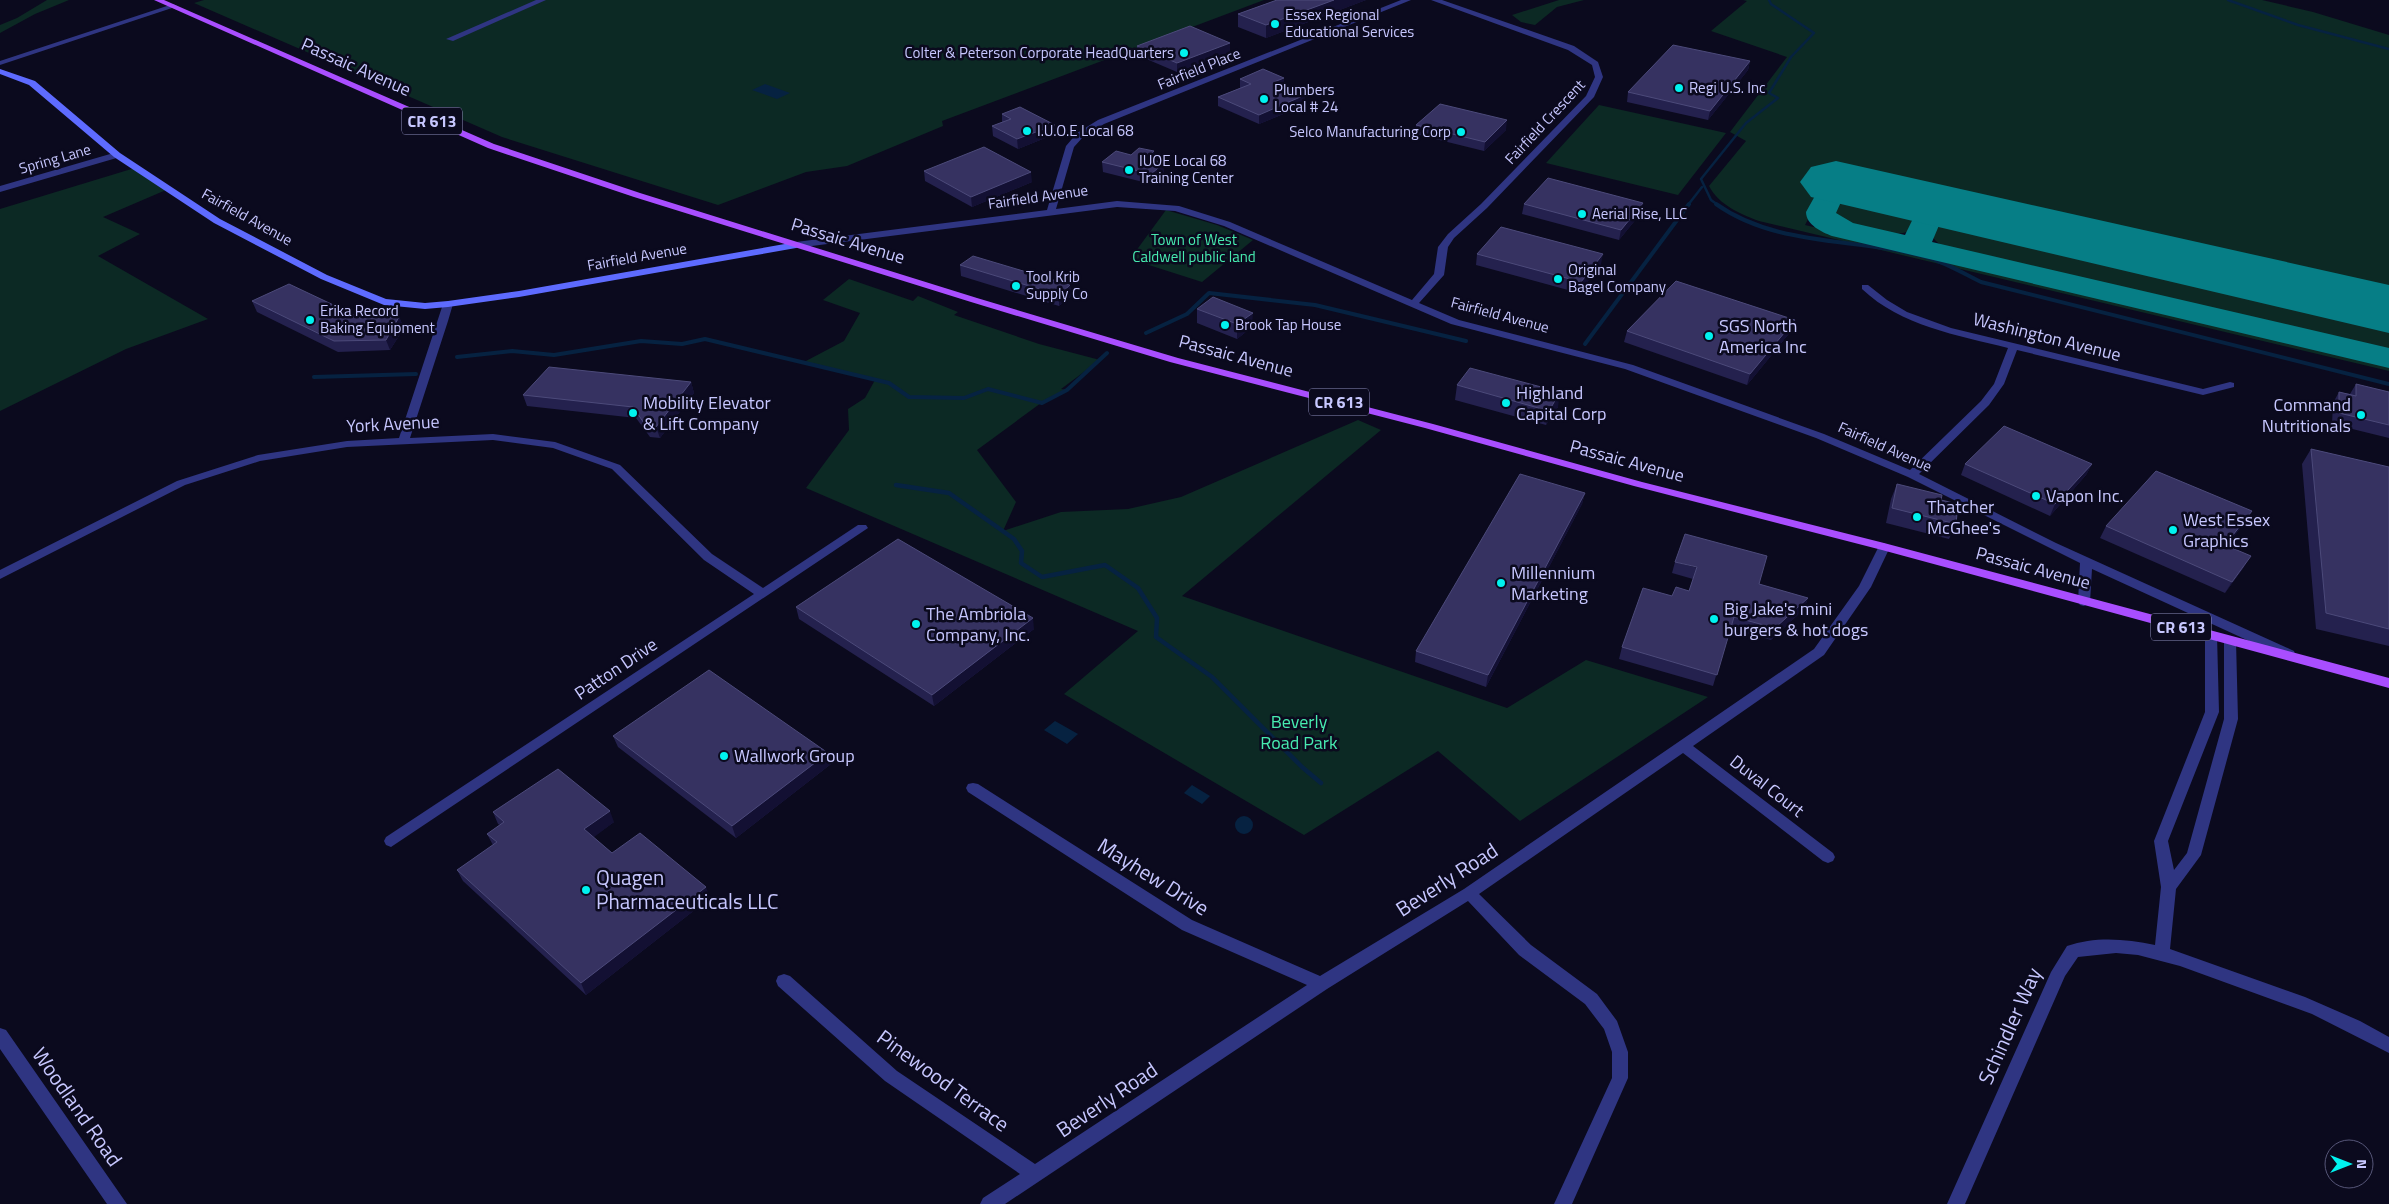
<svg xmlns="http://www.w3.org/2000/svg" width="2389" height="1204" viewBox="0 0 2389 1204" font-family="'Titillium Web',sans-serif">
  <rect width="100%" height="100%" fill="#0b0a1e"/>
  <!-- green -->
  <path fill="#0c2924" d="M47,0H69L35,14L0,33V25L17,18Z
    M204,0H1264L942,121L943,126L847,166L806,172L718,205L502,137L194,3Z
    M1559,0H1584L1557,7L1535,25L1521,22L1512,15Z
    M1743,0H2262L2313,12L2389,35V296L1832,172L1805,225L2389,363V371L1759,221C1740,214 1719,205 1709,186L1746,141L1730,132L1787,57L1711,31L1747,1Z
    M1599,105L1726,133L1678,195L1546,163Z
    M138,167L166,190L103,217L140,234L98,256L208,319L126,349L0,411V209Z
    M1848,197C1867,197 1907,201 1914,221L1911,230C1894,240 1843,232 1832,214C1833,204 1839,199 1848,197Z
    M1166,210L1217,225L1253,240L1202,282L1130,259Z
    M1948,220L1972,222L2389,316V353L1946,248C1938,243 1932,240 1931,230Z
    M849,279L913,301L918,296L958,312L954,315L1039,344L1100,360L1061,389L1067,390L1041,403L977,450L1016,502L1003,531L1061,512L1128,509L1181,497L1358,420L1381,430L1182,596L1507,708L1586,660L1708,697L1520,821L1438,751L1304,835L1064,694L1138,631L806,488L849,430L848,409L865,398L875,380L804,362L844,341L860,313L823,300Z"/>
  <!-- water -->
  <path fill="#062241" d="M765,84L790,93L777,99L752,90Z
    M1055,721L1078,734L1067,744L1044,730Z
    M1192,785L1210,796L1202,804L1184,793Z
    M1235 825a9 9 0 1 1 18 0a9 9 0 1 1-18 0Z"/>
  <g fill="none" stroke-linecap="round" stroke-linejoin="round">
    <!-- stream-far2 -->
    <path stroke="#062241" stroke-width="2.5" d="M2228,0L2298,25L2389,49
      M1688,205L1702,187
      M1718,205L1711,200L1701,179L1746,123L1778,98L1769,93L1791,57L1814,33L1771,4L1769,0"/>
    <!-- stream-far1 -->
    <path stroke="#062241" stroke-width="4" d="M1716,204C1778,248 1859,237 1929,258C1947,263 1964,274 1981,282L2389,384
      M1146,333L1187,314L1209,293L1315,305L1466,341
      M1585,344L1689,204
      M457,357L512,351L554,355L641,341L682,344L705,339L889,383L909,397L964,398L988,389L1042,403L1067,390L1107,353
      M314,377L416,374"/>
    <!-- stream -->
    <path stroke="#062241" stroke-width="4.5" d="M896,485L949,493L1014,539L1022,551L1021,563L1042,577L1105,565L1138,588L1157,618L1156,637L1212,677L1302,767L1321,783"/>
    <!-- taxiway -->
    <path fill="#067e86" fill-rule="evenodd" d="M1836,173L1846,176L1850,182L1836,213L1853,223L1905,235L1923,198L1933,195L1943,198L1948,204L1932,242L2389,348V368L1832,236C1822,232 1806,225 1806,212L1826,176Z"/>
    <!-- runway -->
    <path fill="#067e86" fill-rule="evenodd" d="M1836,161L2389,285V333L1811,197L1800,182L1811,167Z"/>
    <!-- street -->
    <path fill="#2f3582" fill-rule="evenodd" d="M536,0H546L453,41L446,39Z
      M1401,0H1411L1104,124L1083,137L1074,147L1056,209L1117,201L1179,206L1230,222L1412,300L1434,274L1438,247L1448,234L1481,204L1586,96L1595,77L1592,65L1568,50L1431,0H1442L1574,46L1598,62L1603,77L1594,97L1487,208L1454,238L1448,247L1444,275L1419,303L1459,320L1633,365L1824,434L1910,470L1981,401L1994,384L2008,348C1957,335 1901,326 1862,289V285H1868L1887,300L1907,312L1951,328L2203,389L2230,382L2234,383V387L2203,395L2017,350L2004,384L1989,405L1919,474L2056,543L2294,651L2295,654L2294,657H2284L2092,569L2090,602L2084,606L2080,605L2078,602L2080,563L1908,477L1816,438L1625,369L1451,324L1224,226L1175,211L1117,207L796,248L791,245L796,242L1047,210L1066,146L1077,133L1098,120Z
      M173,4L177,6L175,7L0,65V61Z
      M117,152L121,155L120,157L0,192V186Z
      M448,301L453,304L448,321L410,438L493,434L555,442L620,465L712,554L763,588L858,525H866L868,528L391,847L386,845L384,841L386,837L754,594L704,560L612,469L553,448L493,440L347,447L260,461L185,485L0,579V570L177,481L258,455L347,441L399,438L443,304Z
      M1884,543L1890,547L1871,587L1824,655L1693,746L1833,853L1835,857L1833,861L1828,863L1823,861L1683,753L1479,894L1531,945L1597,994L1617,1021L1628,1052V1078L1572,1204H1554L1612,1078V1052L1604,1029L1585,1004L1519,955L1468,901L1327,989L1005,1204H980L983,1198L1020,1174L885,1081L778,986L776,981L778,976L784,974L790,976L897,1071L1035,1164L1307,985L1182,930L968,792L966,788L968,784L973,783L978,784L1192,920L1320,976L1464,889L1814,649L1859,586L1880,544Z
      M2211,631L2217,635L2219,712L2168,841L2174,870L2187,853L2224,719V641L2230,637L2236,641L2238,719L2201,855L2176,889L2170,949L2305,997L2360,1021L2389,1037V1053L2312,1014L2180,966L2138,955L2116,953L2078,957L2065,976L1965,1204H1947L2051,972L2067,946C2096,936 2126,939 2155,945L2161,887L2154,841L2205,712V635Z
      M0,1028L6,1030L127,1204H107L0,1049Z"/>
    <!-- secondary -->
    <path fill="#5e6bff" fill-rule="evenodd" d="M0,69L35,81L120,153L220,219L327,275L386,299L425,303L448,301L519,291L796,242L801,245L796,248L519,297L448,307L425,309L384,305L321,279L214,223L114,157L29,85L0,74Z"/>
    <!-- primary -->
    <path fill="#a94eff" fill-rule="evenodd" d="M154,0H164L494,144L640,193L977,298L1178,358L1433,424L1642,482L1884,543L2389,678V688L1882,550L1634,486L1425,428L1170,362L971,302L634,197L488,148Z"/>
  </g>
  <!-- wall -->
  <path fill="#24214e" d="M1277,0H1366L1266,38L1238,27V14Z
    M1137,46L1230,52L1177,72L1137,55Z
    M1750,61L1748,70L1708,120L1627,102L1628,92Z
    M1284,78L1283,86L1305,105L1259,124L1218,106V97L1240,88V79Z
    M1002,114L1055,125V134L1018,149L993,136L992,126L1002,122Z
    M1416,125L1506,130L1484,151L1415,134Z
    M1154,160L1164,163V173L1151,184L1103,172L1102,162Z
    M924,171L1032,182L972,207L925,181Z
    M1524,204L1641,213L1619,240L1522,214Z
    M1477,254L1601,264L1579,293L1476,265Z
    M960,265L1070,285L1071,296L1059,306L961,276Z
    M252,301L361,318L399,317L404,328L390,350L338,352L257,312Z
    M1197,309L1252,327L1237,339L1197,323Z
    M1792,330L1747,385L1624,342L1627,331Z
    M691,382L694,393L660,438L650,437L636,418L527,406L523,395Z
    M2356,384L2389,392V438L2332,424L2333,403L2339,392L2350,394Z
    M1457,385L1558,407L1546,425L1455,400Z
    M2311,449L2389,467V646L2316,629L2302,464Z
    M1965,464H2092L2086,475L2050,516L1961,475Z
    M1897,484L1941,500L1956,524L1949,539L1886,523L1891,499Z
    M1585,493L1582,504L1486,687L1415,662L1416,651Z
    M2252,511L2245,522L2227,545L2244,567L2225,593L2100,538L2106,526Z
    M1675,562L1759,584L1808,598L1804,609L1771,640L1730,628L1713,686L1619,659L1622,647L1689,591L1693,579L1672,573Z
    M796,607L1034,629L934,706L799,619Z
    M613,736L831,764L736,838L618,747Z
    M493,812L614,822L593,837L612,853L710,898L586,995L463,881L457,870L493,845L487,834L500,825L498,824Z"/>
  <!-- shaded-wall -->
  <path fill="#131033" d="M1334,0H1366L1266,38V25Z
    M1230,43V52L1177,72V63Z
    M1750,61L1748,70L1708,120L1710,111Z
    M1284,78L1283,87L1274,82Z
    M1305,95V105L1259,124V115Z
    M1507,120L1506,130L1484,151L1485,142Z
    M1055,125V134L1018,149L1017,139Z
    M1154,151V161L1146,158Z
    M1164,163V173L1151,184V174Z
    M1031,172L1032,182L972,207L971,197Z
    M1643,203L1641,213L1619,240L1621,230Z
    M1603,254L1601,264L1579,293L1581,282Z
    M1070,285L1071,296L1059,306V295Z
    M1253,313L1252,327L1237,339V324Z
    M399,317L404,328L390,350L386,340Z
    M1795,320L1792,330L1747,385L1750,374Z
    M691,382L694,393L660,438L656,427Z
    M1560,392L1558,407L1546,425L1549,411Z
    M2092,464L2086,475L2050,516L2055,504Z
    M1585,493L1582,504L1486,687L1488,675Z
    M2252,511L2245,522L2219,556L2225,545Z
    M2251,556L2244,567L2225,593L2232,582Z
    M1808,598L1804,609L1771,640L1775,628Z
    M1033,618L1034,629L934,706L932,695Z
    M828,753L831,764L736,838L732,826Z
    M610,811L614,822L589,841L584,829Z
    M706,887L710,898L586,995L581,983Z"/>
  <!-- building -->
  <path fill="#363261" stroke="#4c4a7a" d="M1277,0H1334L1266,25L1238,14Z
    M1190,26L1230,43L1177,63L1137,46Z
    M1673,45L1750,61L1710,111L1628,92Z
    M1263,69L1284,78L1274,82L1305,95L1259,115L1218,97L1251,84L1240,79Z
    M1440,104L1507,120L1485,142L1416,125Z
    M1020,107L1055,125L1017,139L992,126L1011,119L1002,114Z
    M984,147L1031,172L971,197L924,171Z
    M1139,148L1154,151L1146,158L1164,163L1151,174L1102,162L1116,151L1131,155Z
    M1548,178L1643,203L1621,230L1524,204Z
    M1501,227L1603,254L1581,282L1477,254Z
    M973,256L1070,285L1059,295L960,265Z
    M1676,281L1795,320L1750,374L1627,331Z
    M289,284L361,318L399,317L386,340L334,341L252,301Z
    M1213,297L1253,313L1237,324L1197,309Z
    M549,367L691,382L656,427L646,426L633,407L523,395Z
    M1470,368L1560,392L1549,411L1457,385Z
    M2356,384L2389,392V425L2339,413V392L2356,396Z
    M2004,426L2092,464L2055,504L1965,464Z
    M2311,449L2389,467V629L2326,613Z
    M2156,471L2252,511L2225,545L2251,556L2232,582L2106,526Z
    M1520,474L1585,493L1488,675L1416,651Z
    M1897,484L1942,495L1941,500L1958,504L1956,524L1892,508Z
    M1685,534L1767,556L1759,584L1808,598L1775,628L1734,617L1717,675L1622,647L1643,588L1672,596L1676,587L1689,591L1697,567L1675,562Z
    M898,539L1033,618L932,695L796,607Z
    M709,670L828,753L732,826L613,736Z
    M558,769L610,811L584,829L612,853L640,833L706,887L581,983L457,870L497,842L487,834L504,822L493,812Z"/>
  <!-- markers -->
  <g fill="#00f2ef" stroke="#0b0a1e" stroke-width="2">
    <circle cx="1275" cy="24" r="5"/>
    <circle cx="1184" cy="53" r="5"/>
    <circle cx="1679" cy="88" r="5"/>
    <circle cx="1264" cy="99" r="5"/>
    <circle cx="1027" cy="131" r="5"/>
    <circle cx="1461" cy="132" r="5"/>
    <circle cx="1129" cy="170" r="5"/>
    <circle cx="1582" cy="214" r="5"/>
    <circle cx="1558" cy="279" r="5"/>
    <circle cx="1016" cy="286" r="5"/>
    <circle cx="310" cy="320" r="5"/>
    <circle cx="1225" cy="325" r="5"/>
    <circle cx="1709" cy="336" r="5"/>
    <circle cx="1506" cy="403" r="5"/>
    <circle cx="633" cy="413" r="5"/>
    <circle cx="2361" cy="415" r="5"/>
    <circle cx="2036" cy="496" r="5"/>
    <circle cx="1917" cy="517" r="5"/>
    <circle cx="2173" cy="530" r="5"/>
    <circle cx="1501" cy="583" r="5"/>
    <circle cx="1714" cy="619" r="5"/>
    <circle cx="916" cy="624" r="5"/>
    <circle cx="724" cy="756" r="5"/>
    <circle cx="586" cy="890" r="5"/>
  </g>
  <g text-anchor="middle" stroke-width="5" stroke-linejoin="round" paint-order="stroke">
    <!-- far-poi labels -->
    <g font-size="15" fill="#c7c7ff" stroke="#0b0a1e" text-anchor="start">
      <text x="1285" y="20">Essex Regional<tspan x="1285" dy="17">Educational Services</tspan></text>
      <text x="1174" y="58" text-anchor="end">Colter &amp; Peterson Corporate HeadQuarters</text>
      <text x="1689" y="93">Regi U.S. Inc</text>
      <text x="1274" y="95">Plumbers<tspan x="1274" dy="17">Local # 24</tspan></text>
      <text x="1037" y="136">I.U.O.E Local 68</text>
      <text x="1451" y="137" text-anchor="end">Selco Manufacturing Corp</text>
      <text x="1139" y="166">IUOE Local 68<tspan x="1139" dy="17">Training Center</tspan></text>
      <text x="1592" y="219">Aerial Rise, LLC</text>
      <text x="1568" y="275">Original<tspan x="1568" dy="17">Bagel Company</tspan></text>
      <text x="1026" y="282">Tool Krib<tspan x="1026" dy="17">Supply Co</tspan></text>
      <text x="320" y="316">Erika Record<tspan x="320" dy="17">Baking Equipment</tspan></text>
      <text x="1235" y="330">Brook Tap House</text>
    </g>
    <!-- far-street labels -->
    <g font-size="15" fill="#c7c7ff" stroke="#0b0a1e">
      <text transform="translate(1199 69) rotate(-22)" y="5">Fairfield Place</text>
      <text transform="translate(1545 122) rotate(-47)" y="5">Fairfield Crescent</text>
      <text transform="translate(55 159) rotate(-16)" y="5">Spring Lane</text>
      <text transform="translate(1038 197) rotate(-8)" y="5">Fairfield Avenue</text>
      <text transform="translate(247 217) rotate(29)" y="5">Fairfield Avenue</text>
      <text transform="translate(637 257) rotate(-10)" y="5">Fairfield Avenue</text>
      <text transform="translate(1500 315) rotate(15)" y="5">Fairfield Avenue</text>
      <text transform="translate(1885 447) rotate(24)" y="5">Fairfield Avenue</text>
    </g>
    <!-- far-park labels -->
    <g font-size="15" fill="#47ebb0" stroke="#0b0a1e">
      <text x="1194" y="245">Town of West<tspan x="1194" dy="17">Caldwell public land</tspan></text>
    </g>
    <!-- shield labels -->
    <g fill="#0b0a1e" stroke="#8f8ebc" stroke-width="1">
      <rect x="402" y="107.5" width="60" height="27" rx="4"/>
      <rect x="1309" y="388.5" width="60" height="27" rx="4"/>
      <rect x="2151" y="613.5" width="60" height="27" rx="4"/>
    </g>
    <g font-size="16" font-weight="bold" fill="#c7c7ff">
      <text x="432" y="127">CR 613</text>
      <text x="1339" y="408">CR 613</text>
      <text x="2181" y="633">CR 613</text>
    </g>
    <!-- street labels -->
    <g font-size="18" fill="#c7c7ff" stroke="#0b0a1e">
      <text transform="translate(356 67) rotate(24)" y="6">Passaic Avenue</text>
      <text transform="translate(848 241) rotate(17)" y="6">Passaic Avenue</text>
      <text transform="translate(2047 337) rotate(14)" y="6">Washington Avenue</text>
      <text transform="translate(1236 356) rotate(15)" y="6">Passaic Avenue</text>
      <text transform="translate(393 424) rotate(-3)" y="6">York Avenue</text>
      <text transform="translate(1627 461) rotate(15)" y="6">Passaic Avenue</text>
      <text transform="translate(2033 568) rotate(15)" y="6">Passaic Avenue</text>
      <text transform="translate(616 669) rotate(-34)" y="6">Patton Drive</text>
      <text transform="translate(1767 786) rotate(38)" y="6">Duval Court</text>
    </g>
    <!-- poi labels -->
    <g font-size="18" fill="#c7c7ff" stroke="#0b0a1e" text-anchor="start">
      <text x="1719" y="332">SGS North<tspan x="1719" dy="21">America Inc</tspan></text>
      <text x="1516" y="399">Highland<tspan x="1516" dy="21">Capital Corp</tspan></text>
      <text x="643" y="409">Mobility Elevator<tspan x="643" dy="21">&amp; Lift Company</tspan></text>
      <text x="2351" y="411" text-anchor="end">Command<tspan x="2351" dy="21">Nutritionals</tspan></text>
      <text x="2046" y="502">Vapon Inc.</text>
      <text x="1927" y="513">Thatcher<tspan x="1927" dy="21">McGhee's</tspan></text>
      <text x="2183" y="526">West Essex<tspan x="2183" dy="21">Graphics</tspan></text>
      <text x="1511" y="579">Millennium<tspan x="1511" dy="21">Marketing</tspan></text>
      <text x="1724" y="615">Big Jake's mini<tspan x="1724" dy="21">burgers &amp; hot dogs</tspan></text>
      <text x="926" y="620">The Ambriola<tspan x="926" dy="21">Company, Inc.</tspan></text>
      <text x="734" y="762">Wallwork Group</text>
    </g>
    <!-- park labels -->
    <g font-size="18" fill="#47ebb0" stroke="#0b0a1e">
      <text x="1299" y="728">Beverly<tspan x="1299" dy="21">Road Park</tspan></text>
    </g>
    <!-- near-street labels -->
    <g font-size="21" fill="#c7c7ff" stroke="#0b0a1e">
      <text transform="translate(1153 877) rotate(32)" y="7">Mayhew Drive</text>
      <text transform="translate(1447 880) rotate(-33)" y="7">Beverly Road</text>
      <text transform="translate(2010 1026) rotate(-66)" y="7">Schindler Way</text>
      <text transform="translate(943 1081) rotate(36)" y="7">Pinewood Terrace</text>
      <text transform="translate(1107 1100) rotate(-34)" y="7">Beverly Road</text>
      <text transform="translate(77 1107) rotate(55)" y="7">Woodland Road</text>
    </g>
    <!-- near-poi labels -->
    <g font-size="21" fill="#c7c7ff" stroke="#0b0a1e" text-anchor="start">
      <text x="596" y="885">Quagen<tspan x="596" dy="24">Pharmaceuticals LLC</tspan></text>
    </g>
  </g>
  <!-- north arrow -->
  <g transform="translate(2349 1164) rotate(90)"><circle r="24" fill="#0b0a1e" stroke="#565678"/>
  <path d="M0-4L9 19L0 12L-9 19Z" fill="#00f2ef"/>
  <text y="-8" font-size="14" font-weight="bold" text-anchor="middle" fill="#c7c7ff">N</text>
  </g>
</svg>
